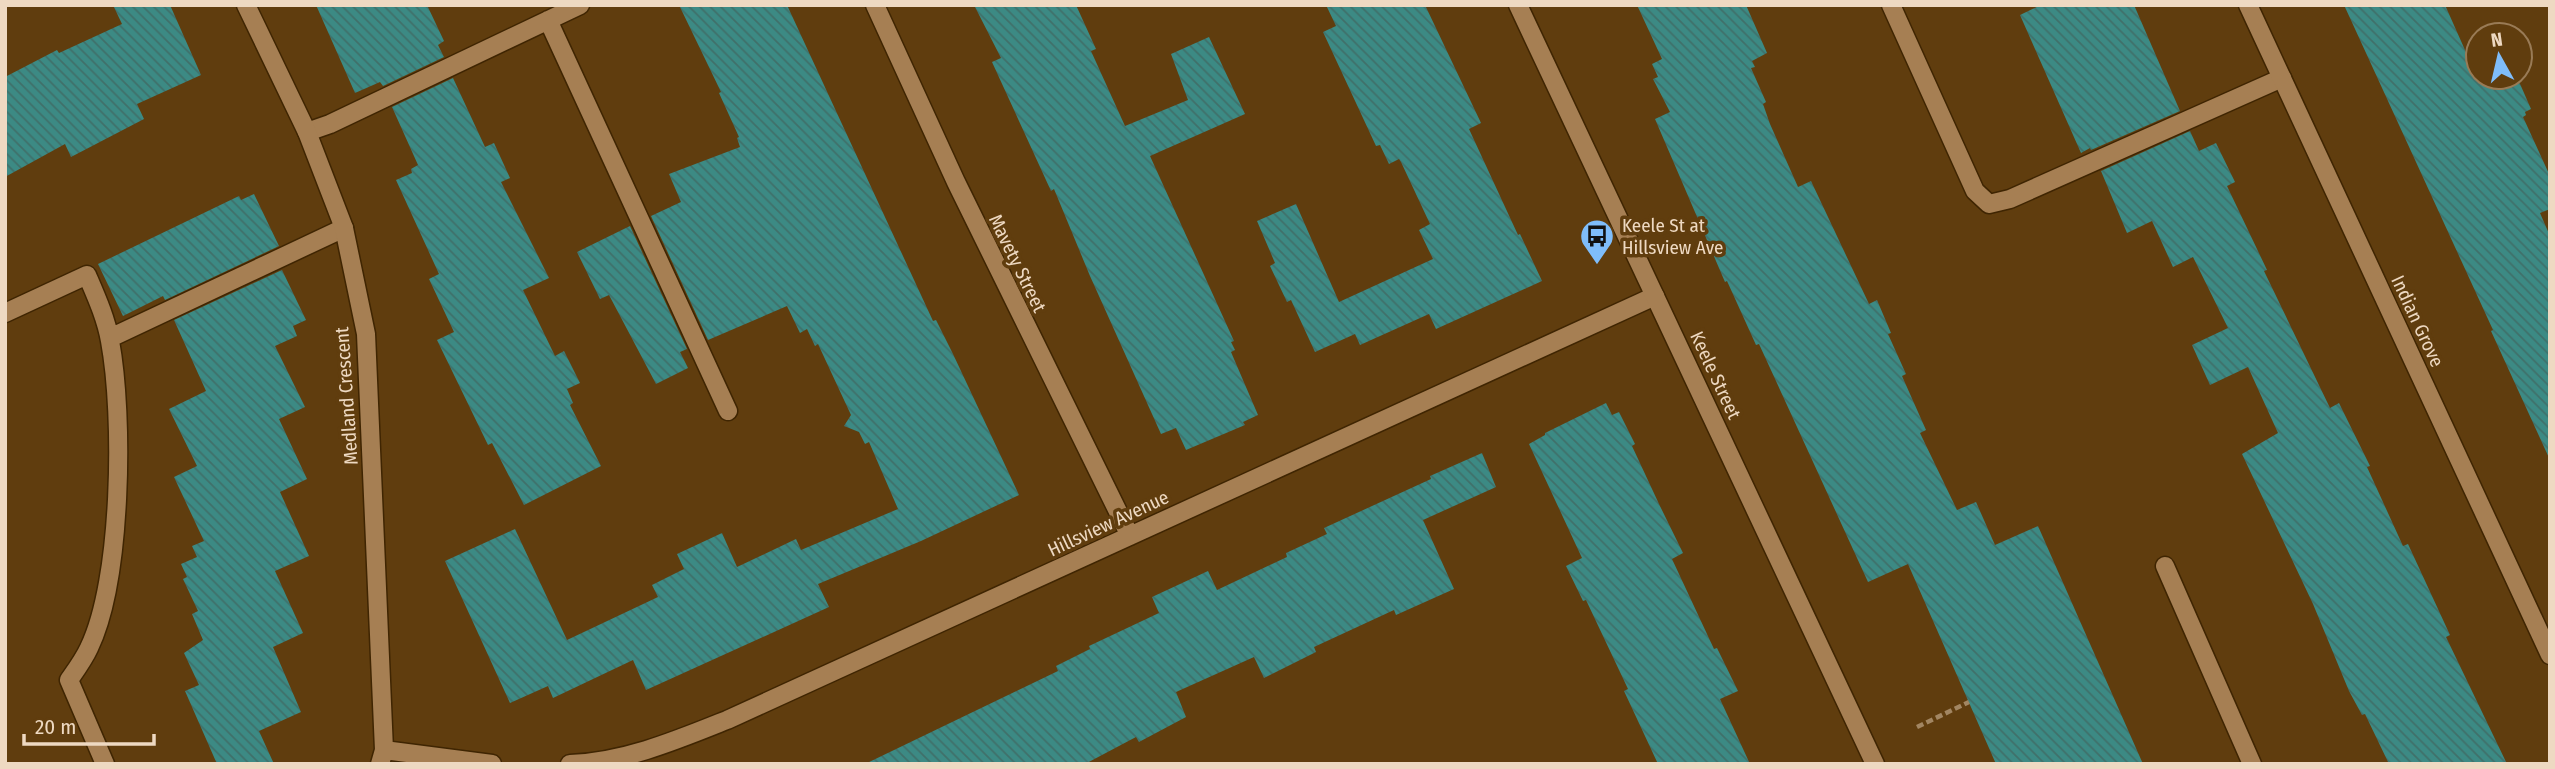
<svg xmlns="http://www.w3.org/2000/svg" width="2555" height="769" viewBox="0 0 2555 769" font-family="'Fira Sans Condensed',sans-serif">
  <defs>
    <pattern id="building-back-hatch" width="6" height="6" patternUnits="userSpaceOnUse" patternTransform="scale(1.75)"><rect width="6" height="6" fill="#3c8a84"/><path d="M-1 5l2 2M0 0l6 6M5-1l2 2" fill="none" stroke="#40706a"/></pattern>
  </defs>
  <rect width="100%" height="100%" fill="#603d0e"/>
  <!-- building -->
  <path fill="url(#building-back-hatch)" d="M113,5H170L201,75L137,104L144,119L71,157L65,144L5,177V77L57,50L59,53L122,24Z
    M316,5H427L444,41L438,45L444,57L383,86L380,82L355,93Z
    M679,5H787L933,321L936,320L953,354L1019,495L921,541L818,584L829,607L646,690L633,660L553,698L548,686L510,703L445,561L515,529L567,640L658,597L652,585L684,569L677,554L722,533L737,567L796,539L801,550L898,509L869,442L865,444L859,432L844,426L851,415L818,344L815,346L807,329L800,333L787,306L708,340L651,216L681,202L669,174L740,147L737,138L739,137L719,93L721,92Z
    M974,5H1076L1096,49L1091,51L1125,126L1188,100L1171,54L1209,37L1245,114L1150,156L1234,341L1231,342L1235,350L1231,352L1258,415L1243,422L1245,425L1186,450L1176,428L1161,434L1090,276L1054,189L1051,191L992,62L1001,58Z
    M1326,5H1425L1481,123L1469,129L1518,235L1520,234L1542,281L1436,329L1429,314L1360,345L1355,334L1315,352L1291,300L1287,302L1270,266L1275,263L1257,221L1296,204L1339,302L1433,259L1419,230L1430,224L1401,162L1399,159L1389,164L1380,145L1376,146L1323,32L1336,26Z
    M1637,5H1746L1767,53L1752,61L1755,67L1751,68L1766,102L1763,104L1770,124L1798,187L1811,181L1869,304L1877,300L1891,333L1888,334L1906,374L1902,376L1926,430L1920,433L1957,510L1976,502L1995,545L2038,526L2143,764H1996L1908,564L1868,582L1759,344L1756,345L1727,281L1725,282L1655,119L1670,112L1653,79L1658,77L1652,64L1662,59Z
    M2041,5H2134L2180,111L2091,150L2090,148L2081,153L2020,15Z
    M2344,5H2445L2477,77H2517L2531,109L2525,112L2526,115L2523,117L2550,176V209L2540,213L2550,236V460L2491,331L2493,330Z
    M453,78L485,147L494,143L510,178L501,182L549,278L523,290L555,356L564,351L580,383L567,389L573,403L570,405L601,466L524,505L492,443L488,445L437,340L454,332L429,279L439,274L396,180L412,173L411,169L418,165L392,107Z
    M2190,131L2199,151L2216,143L2235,182L2227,186L2267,270L2264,271L2330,408L2339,403L2370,466L2367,467L2403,546L2408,544L2450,635L2446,637L2507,764H2389L2365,714L2362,715L2349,691L2313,604L2242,454L2278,433L2248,367L2210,385L2192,345L2228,328L2193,257L2173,267L2152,221L2127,233L2101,171Z
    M254,194L279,246L165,300L163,296L123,316L98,264L239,196L241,200Z
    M630,226L687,349L680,352L688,368L656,384L609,295L600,299L577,252Z
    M282,270L306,320L293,326L297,336L275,346L305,407L279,419L307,479L280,492L309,556L275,571L303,633L273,647L301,712L259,731L274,764H217L185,691L199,685L184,653L203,640L192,614L198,611L183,579L187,577L181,564L197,557L192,546L204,541L174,477L197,466L169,409L206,391L174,320Z
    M1606,403L1612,415L1619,412L1635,444L1632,446L1659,504L1683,553L1672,559L1714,649L1717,648L1738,691L1720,699L1750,764H1658L1624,691L1628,689L1586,600L1583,601L1566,566L1582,558L1529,444L1545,435V433Z
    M1482,453L1496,487L1423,520L1454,589L1396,615L1394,610L1314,647L1316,652L1264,678L1254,657L1176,692L1186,717L1139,742L1136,737L1085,764H865L1058,671L1056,666L1090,649L1089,646L1159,613L1152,597L1208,571L1217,590L1287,557L1286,553L1327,534L1324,528L1431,479L1430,476Z"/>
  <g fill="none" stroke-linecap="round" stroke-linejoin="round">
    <!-- service casing -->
    <g stroke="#3f2502" stroke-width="21">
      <path id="service" d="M1891,5L1975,191L1989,204L2010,199L2282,78
        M548,20L728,411
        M307,132L330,124L580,5
        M5,313L87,275C96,296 106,318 110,341C124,416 122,580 89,648C84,659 76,670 69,680L105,764
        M110,338L344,228
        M2165,566L2252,764"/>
    </g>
    <!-- minor casing -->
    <g stroke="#3f2502" stroke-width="21">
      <path id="minor" d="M246,5L307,132L344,228L366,334L384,750L380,764
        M875,5L956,182L1130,536
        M2248,5L2550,655
        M384,750L492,764
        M570,764C625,762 677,740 727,720L1655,296"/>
    </g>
    <!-- secondary casing -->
    <g stroke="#3f2502" stroke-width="21">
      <path id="secondary" d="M1518,5L1875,764"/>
    </g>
    <!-- path -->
    <path stroke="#a28662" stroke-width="4.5" stroke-dasharray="7 3.5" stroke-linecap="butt" d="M1917,727L1969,702"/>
    <!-- service -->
    <use href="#service" stroke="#a67f53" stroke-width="18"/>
    <!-- minor -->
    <use href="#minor" stroke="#a67f53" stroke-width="18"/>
    <!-- secondary -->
    <use href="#secondary" stroke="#a67f53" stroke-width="18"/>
  </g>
  <!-- icons -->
  <defs>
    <g id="bus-pin" transform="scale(1.75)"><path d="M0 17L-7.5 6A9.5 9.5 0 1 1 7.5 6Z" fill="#7fbdfa" stroke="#603d0e"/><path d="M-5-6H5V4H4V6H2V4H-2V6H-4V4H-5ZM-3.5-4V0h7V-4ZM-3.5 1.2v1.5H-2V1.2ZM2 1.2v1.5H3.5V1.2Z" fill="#111"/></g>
  </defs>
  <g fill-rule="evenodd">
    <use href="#bus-pin" x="1597" y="236"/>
  </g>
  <g text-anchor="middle" stroke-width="7" stroke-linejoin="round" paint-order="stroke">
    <!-- poi labels -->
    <g font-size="19" fill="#eed9c2" stroke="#603d0e" text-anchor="start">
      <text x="1622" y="232">Keele St at<tspan x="1622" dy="22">Hillsview Ave</tspan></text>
    </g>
    <!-- street labels -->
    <g font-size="19" fill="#eed9c2" stroke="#603d0e">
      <text transform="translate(1018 263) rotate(64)" y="7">Mavety Street</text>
      <text transform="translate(2418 321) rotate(65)" y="7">Indian Grove</text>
      <text transform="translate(1716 375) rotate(65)" y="7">Keele Street</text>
      <text transform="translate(346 396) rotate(-94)" y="7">Medland Crescent</text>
      <text transform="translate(1108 523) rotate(-25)" y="7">Hillsview Avenue</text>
    </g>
  </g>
  <!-- border -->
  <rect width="2555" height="769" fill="none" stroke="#eed9c2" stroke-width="14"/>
  <!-- north arrow -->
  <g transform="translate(2499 56) rotate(352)"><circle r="33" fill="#603d0e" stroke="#997b56" stroke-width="2"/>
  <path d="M0-5L12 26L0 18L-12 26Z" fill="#7fbdfa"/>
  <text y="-10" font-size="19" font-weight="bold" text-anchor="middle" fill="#eed9c2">N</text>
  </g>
  <!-- scale -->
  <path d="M24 734v10h130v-10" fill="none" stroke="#eed9c2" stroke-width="3.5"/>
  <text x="35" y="734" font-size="21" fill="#eed9c2" stroke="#603d0e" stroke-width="5" paint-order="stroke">20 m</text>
</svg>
